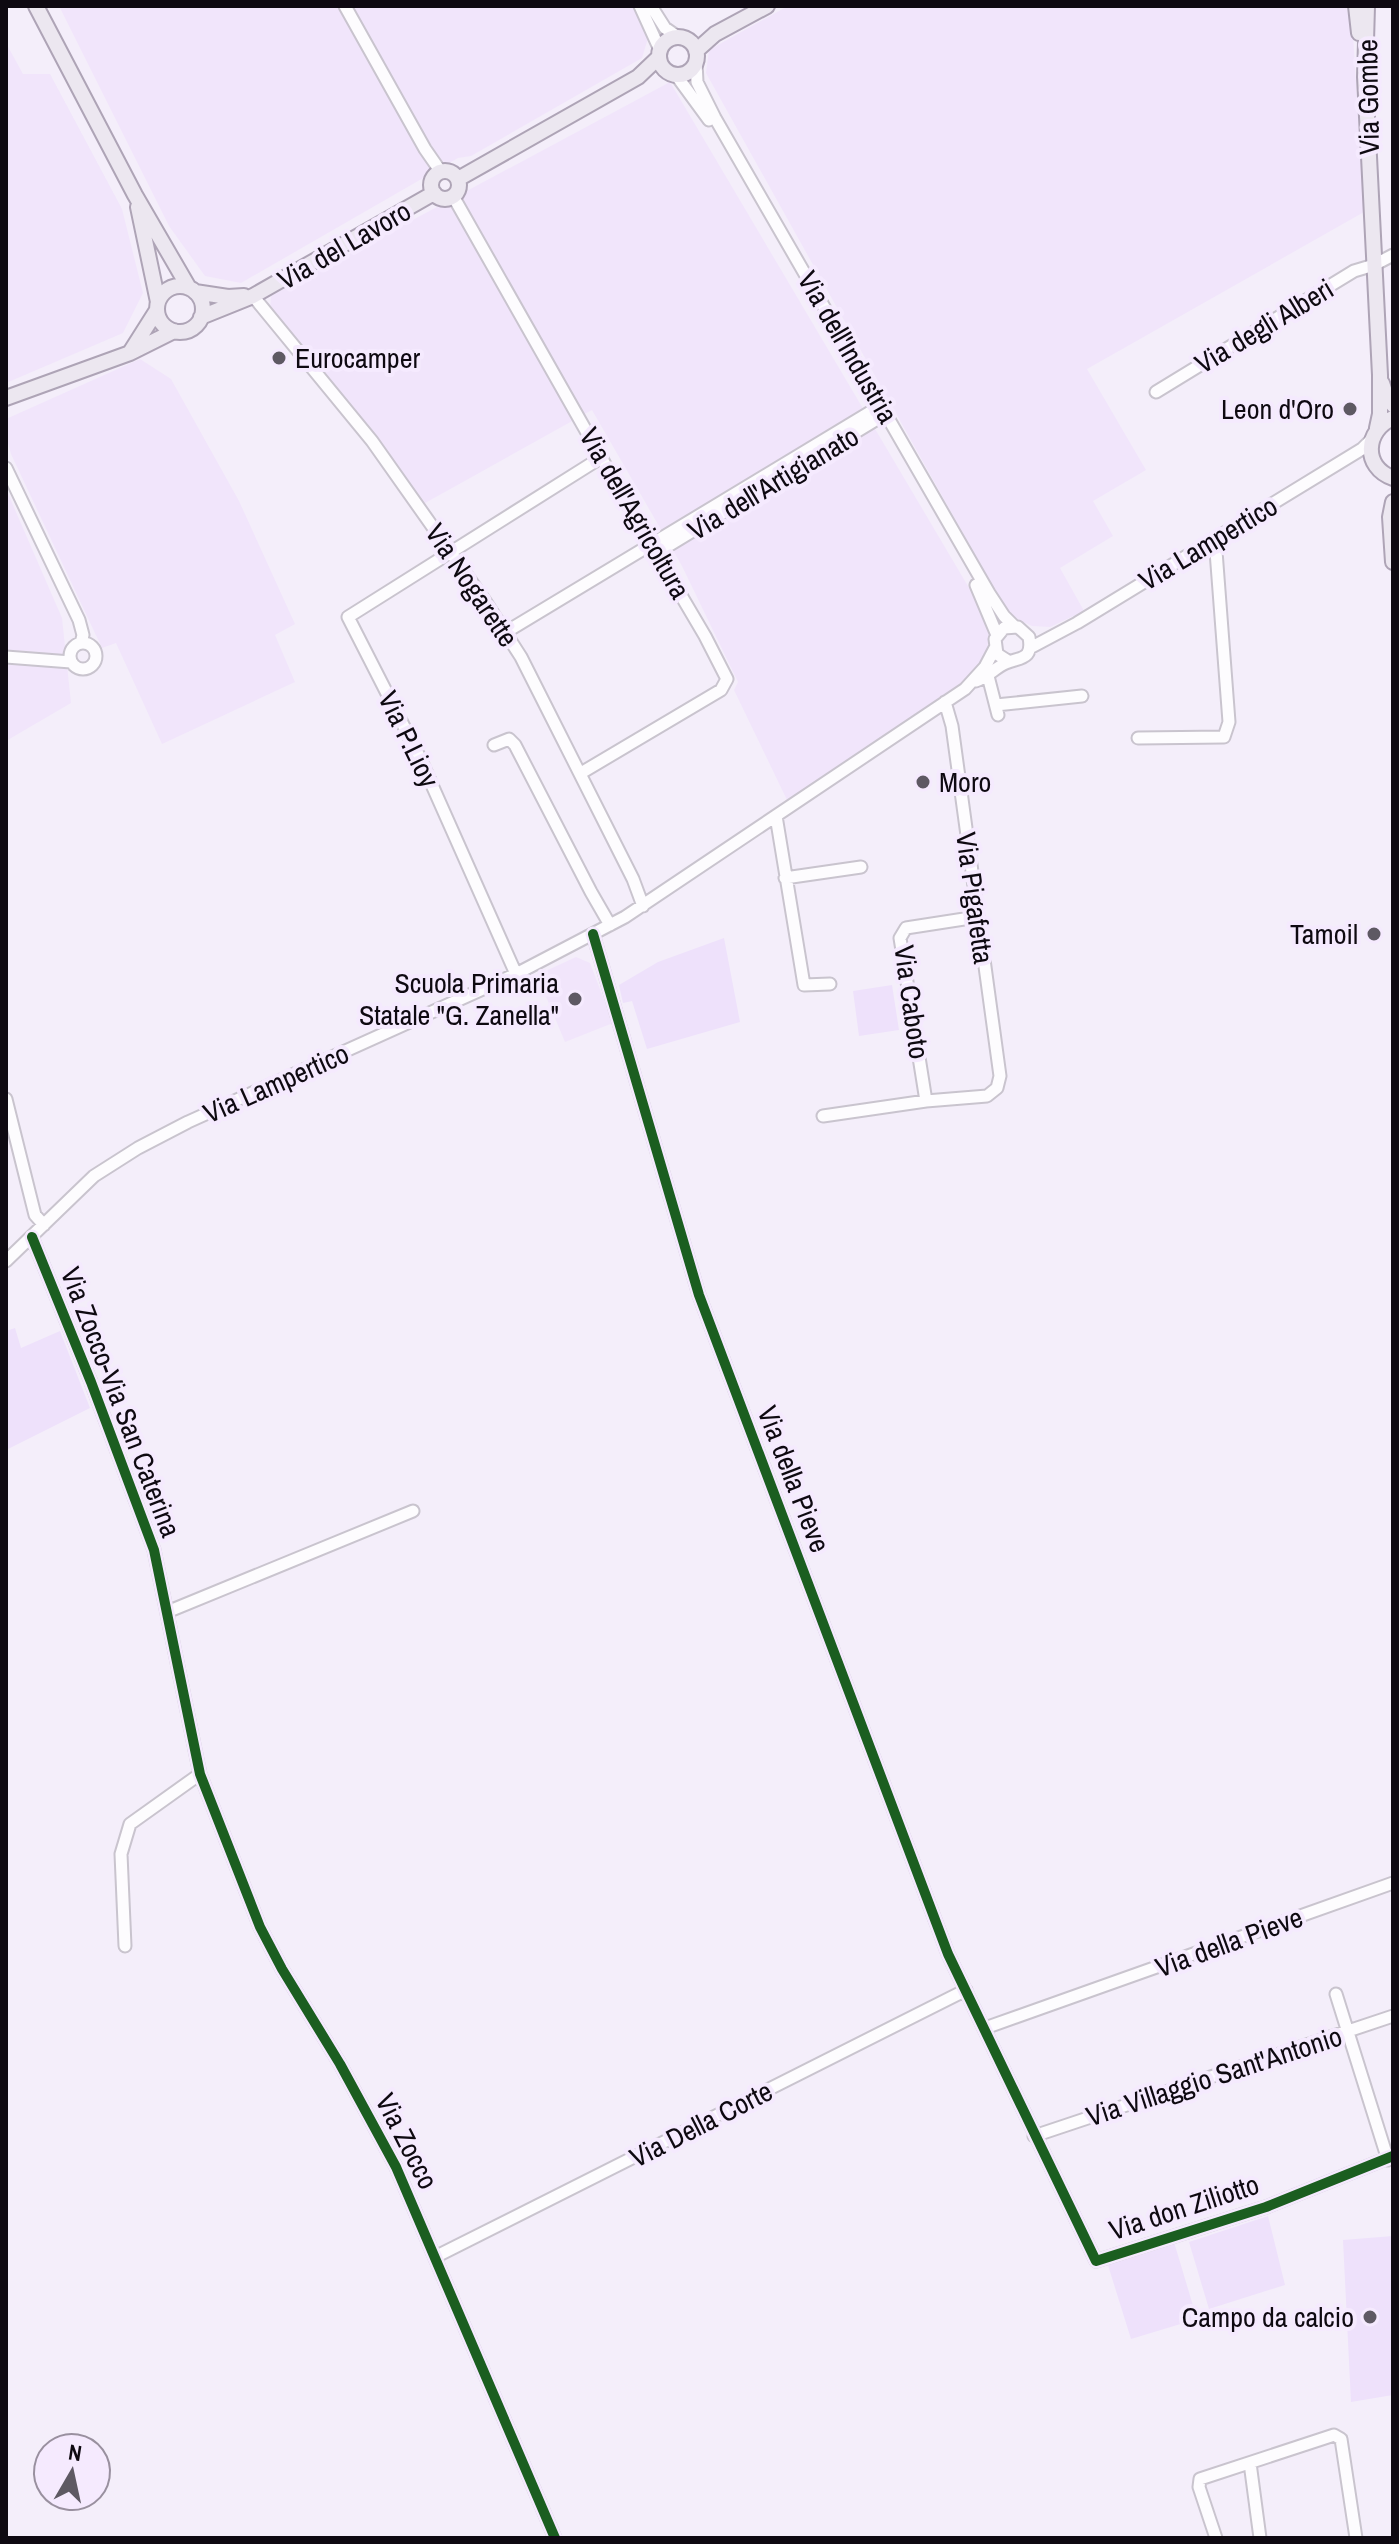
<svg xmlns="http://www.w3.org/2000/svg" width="1399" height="2544" viewBox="0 0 1399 2544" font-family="'Archivo Narrow',sans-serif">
  <rect width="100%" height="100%" fill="#f4eefa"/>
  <!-- built -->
  <path fill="#f1e5fb" d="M59,6H635L649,35L642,58L471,156L458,158L241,283L205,276L169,226Z
    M788,6H1346L1353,35L1364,212L1087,369L1146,470L1093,501L1113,536L1060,568L1084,611L1050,627L1032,626L1021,621L1010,614L994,589L706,73L709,50Z
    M6,43L23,74H50L122,209L143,293L123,333L6,383Z
    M670,82L975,598L990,631L985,661L969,679L787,800L734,690L738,682L682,566L592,410L425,503L270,310L271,296Z
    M140,359L171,379L239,501L295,624L275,635L295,682L162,744L116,643L102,648L11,454L6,437V419Z
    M6,489L62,618L71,703L6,741Z
    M576,957L590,963L613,1023L565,1042L537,975Z"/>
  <!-- green -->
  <path fill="#eee1fb" d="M724,938L740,1022L647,1049L632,1001L623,1003L619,985L658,962Z
    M892,985L899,1030L859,1036L853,991Z
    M15,1328L21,1348L60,1331L90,1408L6,1450V1331Z
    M1268,2216L1285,2285L1209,2309L1189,2242Z
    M1393,2236V2395L1351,2402L1343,2240Z
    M1174,2242L1197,2319L1131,2339L1107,2262Z"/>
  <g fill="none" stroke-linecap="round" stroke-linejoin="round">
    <!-- minor casing -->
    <g stroke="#c9c4ce" stroke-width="15">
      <path id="minor" d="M345,6L425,149L441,172
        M640,6L660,50
        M651,6L665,28L678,37
        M696,62L697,82L715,118L989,593L1004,616L1014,626
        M676,75L709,120
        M453,196L636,519L705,636L727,679L721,690L581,773
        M253,296L372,441L485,601L521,657L633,879L643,906
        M1156,392L1354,271L1374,265L1393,255
        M6,468L79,620L83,635L81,643
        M658,552L887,413
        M976,585L997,635
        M506,632L882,405
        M70 656a13 13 0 1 1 26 0a13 13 0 1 1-26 0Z
        M1030,648L1077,623L1362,449L1371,440
        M6,657L71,662
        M988,676L998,715
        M976,681C988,677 996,667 1006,663C1021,657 1033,660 1029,637L1018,627L1004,628L995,639L997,654L1008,661
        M996,705L1082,696
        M1138,738L1224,737L1229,722L1215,538
        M494,745L509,739L515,745L591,892L610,925
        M776,816L804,985L830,984
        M785,878L861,867
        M593,934L699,1295L948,1954L1096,2261L1266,2207L1393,2156
        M516,974L420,758L348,617L602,457
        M6,1099L35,1215L44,1225
        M926,1101L900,938L906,928L977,917
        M823,1116L926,1101L987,1096L997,1088L1000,1076L952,726L945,702
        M32,1237L91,1382L154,1550L200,1774L260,1927L282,1969L340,2064L396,2167L555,2538
        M6,1261L94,1176L138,1148L188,1122L516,974L625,917L965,689L985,667L995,648
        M167,1612L413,1511
        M125,1946L121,1854L130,1824L200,1774
        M1336,1994L1388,2160
        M985,2028L1393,1883
        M1034,2136L1393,2016
        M435,2257L966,1990
        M1250,2463L1260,2538
        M1216,2538L1199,2487L1200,2479L1334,2435L1341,2439L1356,2538"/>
    </g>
    <!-- major casing -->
    <g stroke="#aea4b6" stroke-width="18">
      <path id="major" d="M36,6L135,195L189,288
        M1356,6L1359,33
        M1367,6L1365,77L1380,375V414L1377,428
        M659 56a19 19 0 1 1 38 0a19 19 0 1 1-38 0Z
        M696,51L715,34L767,6
        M431 185a14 14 0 1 1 28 0a14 14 0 1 1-28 0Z
        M458,179L638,77L659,57
        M138,207L158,302
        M157 309a23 23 0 1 1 46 0a23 23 0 1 1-46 0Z
        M195,292L228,297L244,296
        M201,317L253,296L434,193
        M131,351L157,310
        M1382,383L1386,395L1393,405
        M6,398L130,353L174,331
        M1393,418C1365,430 1362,467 1393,478
        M1393,502L1390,517L1393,562"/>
    </g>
    <!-- minor -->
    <use href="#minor" stroke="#fdfcfe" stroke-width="11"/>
    <!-- major -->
    <use href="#major" stroke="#ece7f0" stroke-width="14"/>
    <!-- cycleway casing -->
    <g stroke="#f5eafe" stroke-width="15">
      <path id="cycleway" d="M593,934L699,1295L948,1954L1096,2261L1266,2207L1393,2156
        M32,1237L91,1382L154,1550L200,1774L260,1927L282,1969L340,2064L396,2167L555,2538"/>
    </g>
    <!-- cycleway -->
    <use href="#cycleway" stroke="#1b5e20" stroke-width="10"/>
  </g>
  <!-- markers -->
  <g fill="#5e5963" stroke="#f5eafe" stroke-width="3">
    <circle cx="279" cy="358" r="8"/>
    <circle cx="1350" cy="409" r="8"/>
    <circle cx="923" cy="782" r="8"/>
    <circle cx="1374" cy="934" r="8"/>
    <circle cx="575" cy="999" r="8"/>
    <circle cx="1370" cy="2317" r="8"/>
  </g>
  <g text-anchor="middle" stroke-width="8" stroke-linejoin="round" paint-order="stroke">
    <!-- street labels -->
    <g font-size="28" fill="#0e0911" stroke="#f5eafe">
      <text transform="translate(1368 97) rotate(-91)" y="10">Via Gombe</text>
      <text transform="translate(344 245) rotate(-30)" y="10">Via del Lavoro</text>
      <text transform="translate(1264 326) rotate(-31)" y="10">Via degli Alberi</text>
      <text transform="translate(848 347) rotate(60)" y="10">Via dell'Industria</text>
      <text transform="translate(773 483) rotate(-31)" y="10">Via dell'Artigianato</text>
      <text transform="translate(635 513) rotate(60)" y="10">Via dell'Agricoltura</text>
      <text transform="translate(1208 543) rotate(-31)" y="10">Via Lampertico</text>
      <text transform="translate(472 585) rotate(56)" y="10">Via Nogarette</text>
      <text transform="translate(409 739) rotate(64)" y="10">Via P.Lioy</text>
      <text transform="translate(975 898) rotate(82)" y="10">Via Pigafetta</text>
      <text transform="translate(912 1002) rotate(82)" y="10">Via Caboto</text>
      <text transform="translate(276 1083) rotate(-24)" y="10">Via Lampertico</text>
      <text transform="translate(121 1402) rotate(69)" y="10">Via Zocco-Via San Caterina</text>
      <text transform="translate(794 1479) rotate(69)" y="10">Via della Pieve</text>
      <text transform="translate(1229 1942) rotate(-20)" y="10">Via della Pieve</text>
      <text transform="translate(1214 2076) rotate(-18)" y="10">Via Villaggio Sant'Antonio</text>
      <text transform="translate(701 2124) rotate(-27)" y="10">Via Della Corte</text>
      <text transform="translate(407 2141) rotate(63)" y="10">Via Zocco</text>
      <text transform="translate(1184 2207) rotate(-18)" y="10">Via don Ziliotto</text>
    </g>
    <!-- poi labels -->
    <g font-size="28" fill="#0e0911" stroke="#f5eafe" text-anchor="end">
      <text x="295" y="368" text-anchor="start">Eurocamper</text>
      <text x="1334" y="419">Leon d'Oro</text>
      <text x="939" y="792" text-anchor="start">Moro</text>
      <text x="1358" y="944">Tamoil</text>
      <text x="559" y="993">Scuola Primaria<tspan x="559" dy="32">Statale "G. Zanella"</tspan></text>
      <text x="1354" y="2327">Campo da calcio</text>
    </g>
  </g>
  <!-- border -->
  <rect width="1399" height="2544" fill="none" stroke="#0e0911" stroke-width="16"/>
  <!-- north arrow -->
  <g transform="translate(72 2472) rotate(9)"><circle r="38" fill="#f5eafe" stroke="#99909f" stroke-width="2"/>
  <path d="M0-6L14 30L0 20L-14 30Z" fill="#5e5963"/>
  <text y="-12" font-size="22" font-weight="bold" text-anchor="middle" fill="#0e0911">N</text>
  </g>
</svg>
